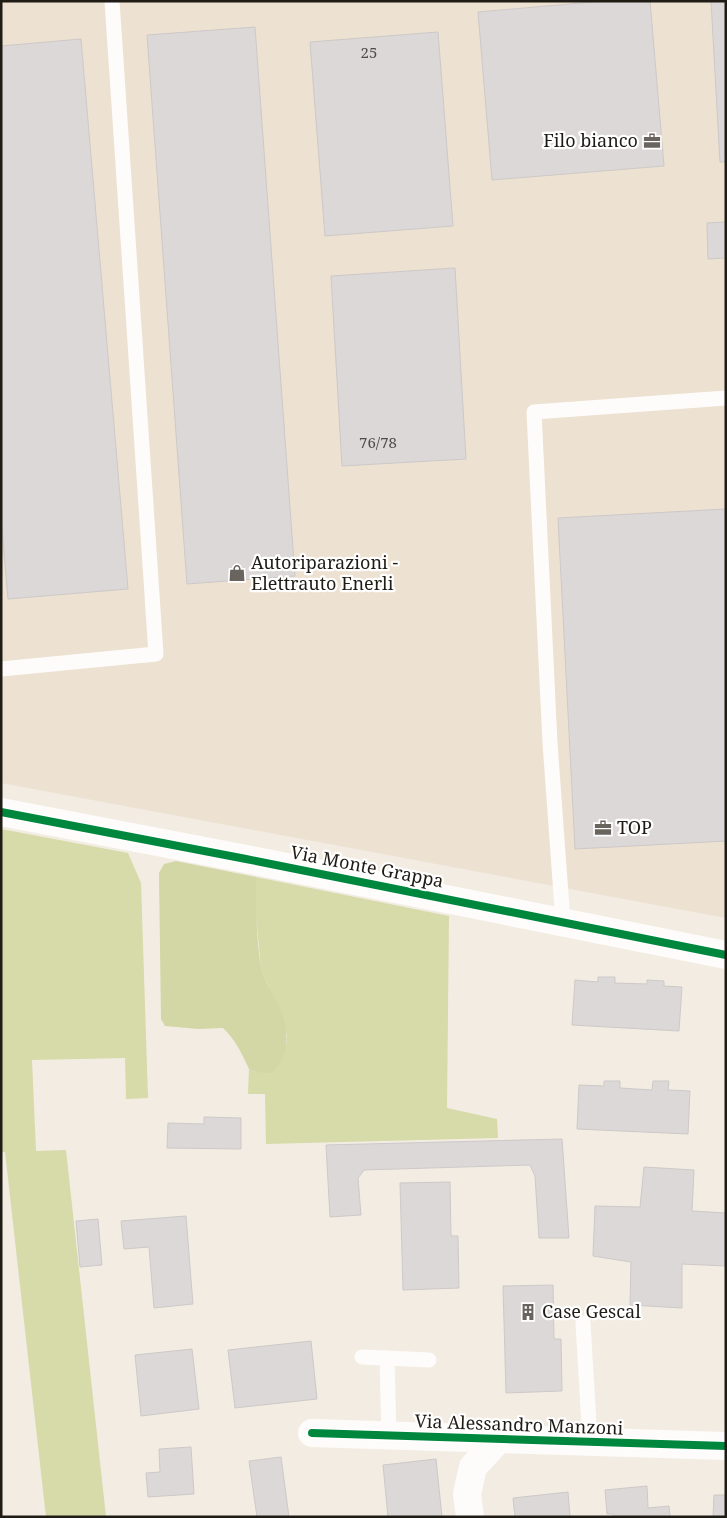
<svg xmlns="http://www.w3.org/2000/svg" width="727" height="1518" viewBox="0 0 727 1518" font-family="'Noto Serif',serif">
  <rect width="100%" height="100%" fill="#f3ece3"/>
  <!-- built -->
  <path fill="#ede1d1" d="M1,1H726V918L1,783Z"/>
  <!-- green -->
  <path fill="#d7daa9" d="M1,829L128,853L141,883L148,1098L126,1099L125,1058L32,1060L36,1151L66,1150L106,1517H46L5,1152H1Z
    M256,877L449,916L447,1108L497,1119L498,1138L266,1144L265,1094H248L249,1069L256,1072L287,1043V1035L276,1001L264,977L261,968L256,916Z"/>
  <!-- forest -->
  <path fill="#d3d7a5" d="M176,861L256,877C256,907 256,937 261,967C263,978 270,988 275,998C288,1023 294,1053 272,1073L256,1072L249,1069C242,1054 235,1039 223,1028L198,1029L165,1026L161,1019L159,878V873L164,864Z"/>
  <!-- building -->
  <path fill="#dcd8d7" stroke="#cdc9c8" d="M604,1H650L664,166L492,180L478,12Z
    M711,1H726V162H720Z
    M255,27L295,576L187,584L147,35Z
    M438,32L453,226L325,236L310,42Z
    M81,39L128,589L8,599L1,518V46Z
    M726,222V258L708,259L707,223Z
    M455,268L466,459L342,466L331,276Z
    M726,509V841L575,849L558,518Z
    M598,977H615V983L647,984V980L664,981V986L682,987L679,1031L572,1025L575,980L598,982Z
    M604,1081H620V1088L652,1090L653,1081H669L668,1090L690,1091L688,1134L577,1129L579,1085L604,1086Z
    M204,1117L241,1118V1149L167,1148L168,1123L204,1124Z
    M562,1139L569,1238H539L535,1176L530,1165L364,1170L358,1178L361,1215L330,1217L326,1145Z
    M644,1167L694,1170L692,1211L726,1213V1266L682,1264V1308L630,1305L631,1262L593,1256L595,1206L640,1207Z
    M450,1182L451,1236H458L459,1288L403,1290L400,1183Z
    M186,1216L193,1304L154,1308L149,1247L124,1249L121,1221Z
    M98,1219L102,1265L80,1267L76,1221Z
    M553,1285L554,1339H561L562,1391L506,1393L503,1286Z
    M311,1341L317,1399L235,1408L228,1350Z
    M192,1349L199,1409L141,1416L135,1355Z
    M191,1447L194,1494L148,1497L146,1473L160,1472L159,1449Z
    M281,1457L289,1517H257L249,1461Z
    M436,1459L442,1517H388L383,1465Z
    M647,1486L648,1508L669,1506L670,1517H614L613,1514H607L605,1490Z
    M568,1492L570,1517H515L513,1498Z
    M714,1495H726V1517H713Z"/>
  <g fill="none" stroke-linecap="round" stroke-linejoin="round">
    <!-- service -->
    <path stroke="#fdfcfb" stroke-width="15" d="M1,669L156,654L112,1
      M563,922L550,743L534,412L726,398
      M583,1323L590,1442
      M362,1357L429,1360
      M387,1358L389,1436"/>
    <!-- minor -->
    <path stroke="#fdfcfb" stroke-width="28" d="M1,812L246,859L726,955
      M312,1433L726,1446
      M470,1517L467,1494L473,1467L499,1439"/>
    <!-- cycleway casing -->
    <g stroke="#fff" stroke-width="11">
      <path id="cycleway" d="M1,812L246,859L726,955
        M312,1433L726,1446"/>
    </g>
    <!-- cycleway -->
    <use href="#cycleway" stroke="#00873e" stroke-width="8"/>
  </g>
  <!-- icons -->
  <defs>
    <g id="office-bare" transform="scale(1.35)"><path d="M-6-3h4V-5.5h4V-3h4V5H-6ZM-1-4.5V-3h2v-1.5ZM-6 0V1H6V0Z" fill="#69645d" stroke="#fff" stroke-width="2.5" paint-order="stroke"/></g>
    <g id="shop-bare" transform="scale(1.35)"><path d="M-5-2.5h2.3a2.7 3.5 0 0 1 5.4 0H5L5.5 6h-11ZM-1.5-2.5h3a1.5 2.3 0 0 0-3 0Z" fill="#69645d" stroke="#fff" stroke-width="2.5" paint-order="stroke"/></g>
    <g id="building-bare" transform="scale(1.35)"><path d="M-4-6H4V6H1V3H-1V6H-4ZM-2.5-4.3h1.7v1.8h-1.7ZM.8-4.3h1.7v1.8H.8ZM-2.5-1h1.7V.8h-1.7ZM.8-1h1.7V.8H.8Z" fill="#69645d" stroke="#fff" stroke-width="2.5" paint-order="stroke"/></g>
  </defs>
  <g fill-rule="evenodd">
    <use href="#office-bare" x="652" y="141"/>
    <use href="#shop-bare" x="237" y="573"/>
    <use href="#office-bare" x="603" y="828"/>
    <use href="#building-bare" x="528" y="1312"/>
  </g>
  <g text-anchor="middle" stroke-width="4.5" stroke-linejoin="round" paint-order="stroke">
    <!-- number labels -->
    <g font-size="15" fill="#504c48">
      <text x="369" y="58">25</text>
      <text x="378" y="448">76/78</text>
    </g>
    <!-- poi labels -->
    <g font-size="18" fill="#1f1b15" stroke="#fff" text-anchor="start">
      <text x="638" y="147" text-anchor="end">Filo bianco</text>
      <text x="251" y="569">Autoriparazioni -<tspan x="251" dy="21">Elettrauto Enerli</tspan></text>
      <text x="617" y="834">TOP</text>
      <text x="542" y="1318">Case Gescal</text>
    </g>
    <!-- street labels -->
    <g font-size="18" fill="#1f1b15" stroke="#fff">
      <text transform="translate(367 867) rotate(11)" y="6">Via Monte Grappa</text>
      <text transform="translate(519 1425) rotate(2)" y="6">Via Alessandro Manzoni</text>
    </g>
  </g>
  <!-- border -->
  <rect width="727" height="1518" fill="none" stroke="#1f1b15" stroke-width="5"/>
</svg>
